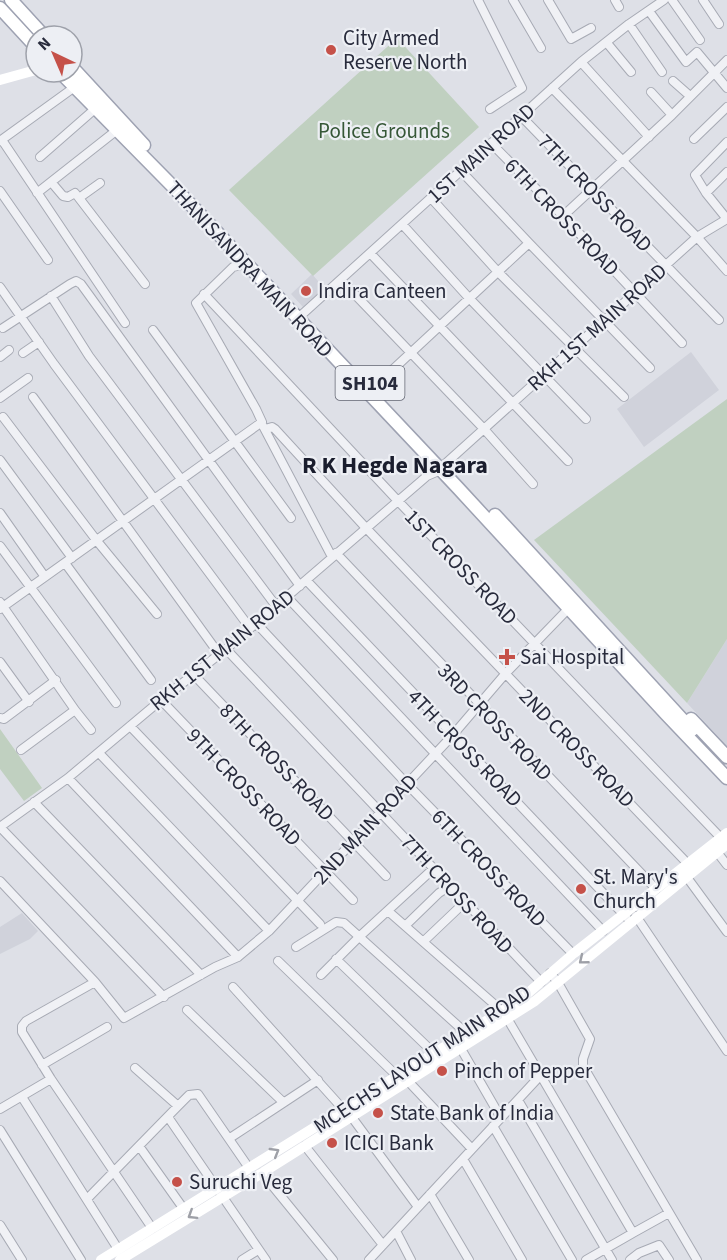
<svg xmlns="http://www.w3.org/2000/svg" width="727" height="1260" viewBox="0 0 727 1260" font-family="'Source Sans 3',sans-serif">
  <rect width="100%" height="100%" fill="#dee0e7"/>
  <!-- built -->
  <path fill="#d0d2db" d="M312,274L324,288L303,307L291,294Z
    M691,352L719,390L644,447L617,409Z
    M727,639V746L687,703Z
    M22,913L38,931L30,939L0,954V927Z"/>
  <!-- green -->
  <path fill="#c0d0c0" d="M397,38L479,127L313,276L229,190Z
    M727,399V639L687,703L534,540Z
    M0,729L42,788L24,801L0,769Z"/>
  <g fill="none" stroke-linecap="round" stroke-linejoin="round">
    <!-- street casing -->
    <g stroke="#a7aab4" stroke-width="10">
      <path id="street" d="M478,0L522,88L490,109
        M513,0L541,48
        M548,0L571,39L591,28
        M615,0L619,7
        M672,0L700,40
        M703,0L719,24
        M649,11L686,62L697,52L727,88
        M629,24L662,72
        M607,43L631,72
        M581,62L649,137
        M673,81L690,96
        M552,88L697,237L727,271
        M651,92L672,115
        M521,116L719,320
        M694,139L727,107
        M2,140L125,323
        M0,141L76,86
        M727,142L695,175L706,193L727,219
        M491,143L563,216L682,343
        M40,157L96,108
        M461,171L529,243L650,368
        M52,183L63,196L68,197L75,193L79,198
        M100,183L79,198L145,284
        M0,191L48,260
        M37,193L117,130
        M706,193L727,172
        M431,198L498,272L624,397
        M563,216L672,115L727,60
        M402,224L469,298L586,419
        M370,253L568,461
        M341,280L484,429L533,484
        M0,287L54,364L250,628
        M204,294L398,501L721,838
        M51,296L89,356L276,606
        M297,319L581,62L629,24L664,0
        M3,328L70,284L76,281L81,284L300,586
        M153,330L291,518
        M23,353L39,342
        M0,357L9,350
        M374,387L529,243
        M33,397L219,654
        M0,398L28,378
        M3,417L97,541L157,614
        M263,426L332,557
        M265,429L272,427L275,429L366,528L688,864
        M0,460L72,558
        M445,464L697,237L727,219
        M0,513L45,577
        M0,546L116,703
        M336,553L656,889
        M65,563L151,680
        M307,581L626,917
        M287,597L603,931
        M0,602L75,710L21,750
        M0,609L262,422L256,409L196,303L233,267L246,264
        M256,623L406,783L573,954
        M226,649L541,982
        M0,662L29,702
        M193,674L386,876
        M161,700L353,900
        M75,710L91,730
        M0,718L4,719L56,680
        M130,726L320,924
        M99,753L269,931
        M68,778L238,957
        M34,802L201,975
        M0,827L68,778L161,700L226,649L427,476L441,470
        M0,827L164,997
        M717,852L727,865
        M686,876L727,932
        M0,881L95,982L124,1018L215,967L238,957L269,931L452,736L506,673L570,607
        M388,911L502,1011
        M636,916L727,1051
        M405,926L439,893L450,886
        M424,941L465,902
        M296,947L336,922L344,923L466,1033
        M336,959L437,1056
        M278,961L397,1076
        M550,973L557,981L590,1039L583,1059V1066L697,1260
        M321,975L359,937L433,869
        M95,982L26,1021L22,1026V1032L51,1079L152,1228
        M233,987L343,1109
        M187,1010L283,1102
        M507,1018L633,1233L669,1213
        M460,1047L501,1118
        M42,1065L107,1027
        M135,1068L178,1106L189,1095L198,1094L249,1168
        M407,1080L472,1149
        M22,1097L118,1249
        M518,1100L612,1260
        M0,1109L51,1079
        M351,1116L418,1207
        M168,1117L266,1260
        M493,1126L572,1260
        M0,1130L81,1260
        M230,1138L318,1080
        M139,1146L183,1208
        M305,1146L383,1245
        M463,1159L522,1260
        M262,1173L333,1260
        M430,1194L469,1260
        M87,1199L178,1106
        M0,1225L22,1260
        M396,1231L411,1260
        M242,1260L258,1250
        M369,1260L539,1077
        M586,1260L633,1233
        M630,1260L639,1253L659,1245L669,1260"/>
    </g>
    <!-- primary casing -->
    <g stroke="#9ea2b2" stroke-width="15">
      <path id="primary" d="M11,0L44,36
        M0,8L36,47
        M72,67L144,145
        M60,72L195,209L458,488L666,714L727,778
        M495,515L692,730
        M691,719L727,757"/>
    </g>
    <!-- street -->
    <use href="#street" stroke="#f0f1f5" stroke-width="8"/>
    <!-- secondary -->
    <path stroke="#fff" stroke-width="10" d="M0,80L36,70
      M101,1260L502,1011L528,993L573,954L727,833
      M120,1260L262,1173L535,1001L727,844"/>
    <!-- primary -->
    <use href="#primary" stroke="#fff" stroke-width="12"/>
  </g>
  <!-- one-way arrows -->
  <defs><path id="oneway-chevron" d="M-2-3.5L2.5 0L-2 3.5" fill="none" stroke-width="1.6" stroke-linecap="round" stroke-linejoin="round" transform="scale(1.5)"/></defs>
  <g stroke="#9ea0a7">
    <use href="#oneway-chevron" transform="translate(583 960) rotate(141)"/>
    <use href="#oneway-chevron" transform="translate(275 1152) rotate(-31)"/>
    <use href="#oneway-chevron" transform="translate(192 1215) rotate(148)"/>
  </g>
  <!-- markers -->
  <g fill="#c55149" stroke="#edeff4" stroke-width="2">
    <circle cx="331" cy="50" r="6"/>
    <circle cx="306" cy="291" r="6"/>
    <path d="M504 648h6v6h6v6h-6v6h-6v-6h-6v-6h6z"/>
    <circle cx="581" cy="889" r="6"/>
    <circle cx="442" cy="1071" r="6"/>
    <circle cx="378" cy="1113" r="6"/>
    <circle cx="332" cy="1143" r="6"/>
    <circle cx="177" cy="1182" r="6"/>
  </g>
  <g text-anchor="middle" stroke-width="4.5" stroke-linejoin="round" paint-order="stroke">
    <!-- shield labels -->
    <rect fill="#edeff4" stroke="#636673" stroke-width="1.5" x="335.5" y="366" width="69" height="34" rx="4.5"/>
    <g font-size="20" font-weight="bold" fill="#282b3c">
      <text x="370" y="390">SH104</text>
    </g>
    <!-- poi labels -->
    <g font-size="21" fill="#282b3c" stroke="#edeff4" text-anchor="start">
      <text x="343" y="45">City Armed<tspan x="343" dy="24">Reserve North</tspan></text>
      <text x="318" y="298">Indira Canteen</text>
      <text x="520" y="664">Sai Hospital</text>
      <text x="593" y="884">St. Mary's<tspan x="593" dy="24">Church</tspan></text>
      <text x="454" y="1078">Pinch of Pepper</text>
      <text x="390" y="1120">State Bank of India</text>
      <text x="344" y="1150">ICICI Bank</text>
      <text x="189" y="1189">Suruchi Veg</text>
    </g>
    <!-- park labels -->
    <g font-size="21" fill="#365737" stroke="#edeff4">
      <text x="384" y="138">Police Grounds</text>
    </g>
    <!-- street labels -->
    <g font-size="21" fill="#282b3c" stroke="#edeff4">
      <text transform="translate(481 153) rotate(-42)" y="7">1ST MAIN ROAD</text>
      <text transform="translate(595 193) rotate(46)" y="7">7TH CROSS ROAD</text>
      <text transform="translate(562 217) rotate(46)" y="7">6TH CROSS ROAD</text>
      <text transform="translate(250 269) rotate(47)" y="7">THANISANDRA MAIN ROAD</text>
      <text transform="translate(597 327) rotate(-42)" y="7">RKH 1ST MAIN ROAD</text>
      <text transform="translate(461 567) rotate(46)" y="7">1ST CROSS ROAD</text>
      <text transform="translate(222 650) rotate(-39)" y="7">RKH 1ST MAIN ROAD</text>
      <text transform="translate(495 722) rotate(46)" y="7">3RD CROSS ROAD</text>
      <text transform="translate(465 748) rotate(46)" y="7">4TH CROSS ROAD</text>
      <text transform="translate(577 748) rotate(46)" y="7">2ND CROSS ROAD</text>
      <text transform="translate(277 762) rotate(46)" y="7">8TH CROSS ROAD</text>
      <text transform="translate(244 787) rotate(46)" y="7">9TH CROSS ROAD</text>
      <text transform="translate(365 829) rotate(-47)" y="7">2ND MAIN ROAD</text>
      <text transform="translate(489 868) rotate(46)" y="7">6TH CROSS ROAD</text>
      <text transform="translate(457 894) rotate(47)" y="7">7TH CROSS ROAD</text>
      <text transform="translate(422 1059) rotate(-33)" y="7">MCECHS LAYOUT MAIN ROAD</text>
    </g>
    <!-- quarter labels -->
    <g font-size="24" font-weight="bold" fill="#1a1d2d" stroke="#edeff4">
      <text x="395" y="473">R K Hegde Nagara</text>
    </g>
  </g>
  <!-- north arrow -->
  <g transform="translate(54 54) rotate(316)"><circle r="28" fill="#edeff4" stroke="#9ea1aa" stroke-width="1.5"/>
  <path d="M0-4.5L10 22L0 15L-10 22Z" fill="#c55149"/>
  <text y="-9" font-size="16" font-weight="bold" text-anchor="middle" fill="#282b3c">N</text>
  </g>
</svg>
